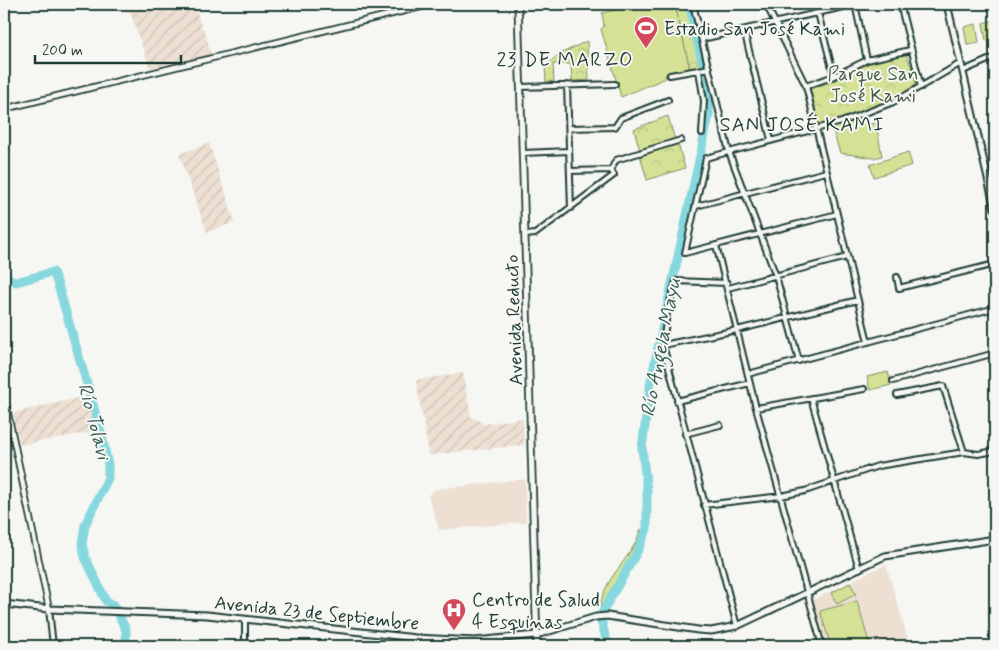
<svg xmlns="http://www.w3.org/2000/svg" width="999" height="650" viewBox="0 0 999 650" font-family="Mynerve,sans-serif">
  <defs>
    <pattern id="industrial-furrows" width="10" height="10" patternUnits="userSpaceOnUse" patternTransform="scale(1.25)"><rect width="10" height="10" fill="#ede0d3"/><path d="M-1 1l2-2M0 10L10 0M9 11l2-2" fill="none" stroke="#cbc1b6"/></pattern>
    <pattern id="park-crowns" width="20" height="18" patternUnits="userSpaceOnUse" patternTransform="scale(1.25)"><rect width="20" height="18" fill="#d5e296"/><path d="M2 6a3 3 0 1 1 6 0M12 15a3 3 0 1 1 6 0" fill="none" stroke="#b6c382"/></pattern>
  </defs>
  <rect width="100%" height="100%" fill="#f6f6f2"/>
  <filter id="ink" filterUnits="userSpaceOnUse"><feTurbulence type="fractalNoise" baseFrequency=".02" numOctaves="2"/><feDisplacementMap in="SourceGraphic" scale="10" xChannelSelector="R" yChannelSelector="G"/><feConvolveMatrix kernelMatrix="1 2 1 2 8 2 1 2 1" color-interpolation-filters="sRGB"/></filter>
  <g filter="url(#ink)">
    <!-- built -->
    <path fill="#ede0d3" d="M525,479L526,522L439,530L428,495L436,489Z
      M886,564L910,646H825L813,600Z"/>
    <!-- industrial -->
    <path fill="url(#industrial-furrows)" d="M127,4H194L202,28H204L211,55L150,68Z
      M209,143L235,222L207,232L179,154Z
      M463,373L471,417L485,424L523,418L524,445L429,455L416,380Z
      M87,396L98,431L20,445L13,413Z"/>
    <!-- grass -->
    <path fill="#d5e296" stroke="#7a9065" d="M640,4H675L690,69L665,75L666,78L621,97L601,29L604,26L602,13Z
      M995,20V39L986,41L983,23Z
      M976,24L979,43L967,45L964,27Z
      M863,117L866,125L876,123L882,156L874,158L840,153L832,128Z
      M908,152L912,165L874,177L870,165Z
      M888,372L891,385L870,390L867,377Z
      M641,529C642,552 611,590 600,611C600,587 619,570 631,550C636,544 638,536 641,529Z
      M850,583L856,594L837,604L831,593Z
      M857,601L870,646H831L820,611Z"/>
    <!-- park -->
    <path fill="url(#park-crowns)" stroke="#7a9065" d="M675,4H692L707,67L690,69Z
      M587,41L589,80L572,81L571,64H553L554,81L546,82L545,66L562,53Z
      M906,54L919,86C887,103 854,116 819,125L810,89L834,81L869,63Z
      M668,116L675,140L640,151L634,129Z
      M678,144L685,168L647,180L640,155Z"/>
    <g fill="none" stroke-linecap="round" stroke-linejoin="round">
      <!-- canal -->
      <path stroke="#87d8de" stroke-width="5" d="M4,287L8,278"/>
      <!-- river -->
      <path stroke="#87d8de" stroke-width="9" d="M689,4L703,65
        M4,267L8,278L16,282L53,272L58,285L101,432L108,464V478L85,525L82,544L85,557L106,601L114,605L126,630V646
        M603,611L637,552L647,529V491L642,448L651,380L709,115V94L704,75
        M601,620L608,646"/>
      <!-- minor casing -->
      <g stroke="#1f3d34" stroke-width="8">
        <path id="minor" d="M693,4L729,152L776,276L799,361
          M766,4L806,86L868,342
          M855,4L867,60
          M900,4L921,87
          M818,13L834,76
          M744,30L771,140
          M702,39L857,4
          M699,71L704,101L702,133
          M963,71L995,57
          M670,75L709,68
          M567,85L571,208
          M806,86L834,76L867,60L910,50
          M521,87L615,84
          M569,128L615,127L621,118L668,100
          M523,153L569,151
          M570,171L611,170L616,160L681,140
          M696,206L826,172
          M837,214L685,253L706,158L842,122L896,101L961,63
          M526,235L535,234L614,175L611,170
          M716,245L756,408L822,646
          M897,277L899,288L995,264
          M727,283L676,281L667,313L663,345L737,626
          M728,288L847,257
          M663,345L737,330L858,300
          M748,374L995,308
          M893,381L995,353
          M897,395L943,386L964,452
          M811,398L859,569
          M677,401L750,383
          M756,408L864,389
          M685,434L720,425
          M704,505L781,496L805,491L878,466L964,452L978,454L995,451
          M49,609L53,646
          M245,619V646"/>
      </g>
      <!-- tertiary casing -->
      <g stroke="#1f3d34" stroke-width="8">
        <path id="tertiary" d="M4,109L433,4
          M4,394L49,609"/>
      </g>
      <!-- secondary casing -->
      <g stroke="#1f3d34" stroke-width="9">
        <path id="secondary" d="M947,4L995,209
          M4,604L49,609L207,615L416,638L475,641L536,635L596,617L607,616L698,630L711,631L737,626L885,556L995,539"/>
      </g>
      <!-- primary casing -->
      <g stroke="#1f3d34" stroke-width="9">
        <path id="primary" d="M518,4L537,646"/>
      </g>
      <!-- minor -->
      <use href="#minor" stroke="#f6f6f2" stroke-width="4"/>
      <!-- tertiary -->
      <use href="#tertiary" stroke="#f6f6f2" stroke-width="4.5"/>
      <!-- secondary -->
      <use href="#secondary" stroke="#f6f6f2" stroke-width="5"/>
      <!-- primary -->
      <use href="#primary" stroke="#f6f6f2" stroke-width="5.5"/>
    </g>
  </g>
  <!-- icons -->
  <defs>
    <g id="stadium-pin" transform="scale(1.25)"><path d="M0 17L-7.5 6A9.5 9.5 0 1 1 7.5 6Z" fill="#d1495b" stroke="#f6f6f2"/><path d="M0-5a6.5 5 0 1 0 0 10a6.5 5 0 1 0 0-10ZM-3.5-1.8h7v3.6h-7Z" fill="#fff"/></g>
    <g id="hospital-pin" transform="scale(1.25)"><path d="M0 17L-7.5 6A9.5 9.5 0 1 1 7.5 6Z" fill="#d1495b" stroke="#f6f6f2"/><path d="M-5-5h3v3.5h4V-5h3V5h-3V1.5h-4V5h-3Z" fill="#fff"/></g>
  </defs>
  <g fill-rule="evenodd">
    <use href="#stadium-pin" x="646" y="28"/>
    <use href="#hospital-pin" x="454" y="610"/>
  </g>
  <g text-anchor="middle" stroke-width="4" stroke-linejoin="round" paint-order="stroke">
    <!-- poi labels -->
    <g font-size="19" fill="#1f3d34" stroke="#f6f6f2" text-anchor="start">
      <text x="664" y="35">Estadio San José Kami</text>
      <text x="472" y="606">Centro de Salud<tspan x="472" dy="22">4 Esquinas</tspan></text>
    </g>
    <!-- park labels -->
    <g font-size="19" fill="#435e48" stroke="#f6f6f2">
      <text x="873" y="80">Parque San<tspan x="873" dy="22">José Kami</tspan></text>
    </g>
    <!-- street labels -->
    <g font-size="19" fill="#1f3d34" stroke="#f6f6f2">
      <text transform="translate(513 320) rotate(-92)" y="7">Avenida Reducto</text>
      <text transform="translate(317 612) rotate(6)" y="7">Avenida 23 de Septiembre</text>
    </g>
    <!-- neighbourhood labels -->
    <g font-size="20" letter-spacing="1" fill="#1f3d34" stroke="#f6f6f2">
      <text x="565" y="66">23 DE MARZO</text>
      <text x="802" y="131">SAN JOSÉ KAMI</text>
    </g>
    <!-- water labels -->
    <g font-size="20" font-style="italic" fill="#345c56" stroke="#f6f6f2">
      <text transform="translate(660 347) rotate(-79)" y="7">Río Angela Mayu</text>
      <text transform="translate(95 421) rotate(75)" y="7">Río Tolavi</text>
    </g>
  </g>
  <!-- margin -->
  <rect width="999" height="650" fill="none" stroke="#f6f6f2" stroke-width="20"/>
  <rect x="10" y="10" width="979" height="630" fill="none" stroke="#1f3d34" stroke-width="2" filter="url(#ink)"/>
  <!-- scale -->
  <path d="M35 55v8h146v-8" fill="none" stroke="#1f3d34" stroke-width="2.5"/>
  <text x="42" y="55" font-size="15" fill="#1f3d34" stroke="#f6f6f2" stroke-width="4" paint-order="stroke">200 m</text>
</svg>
